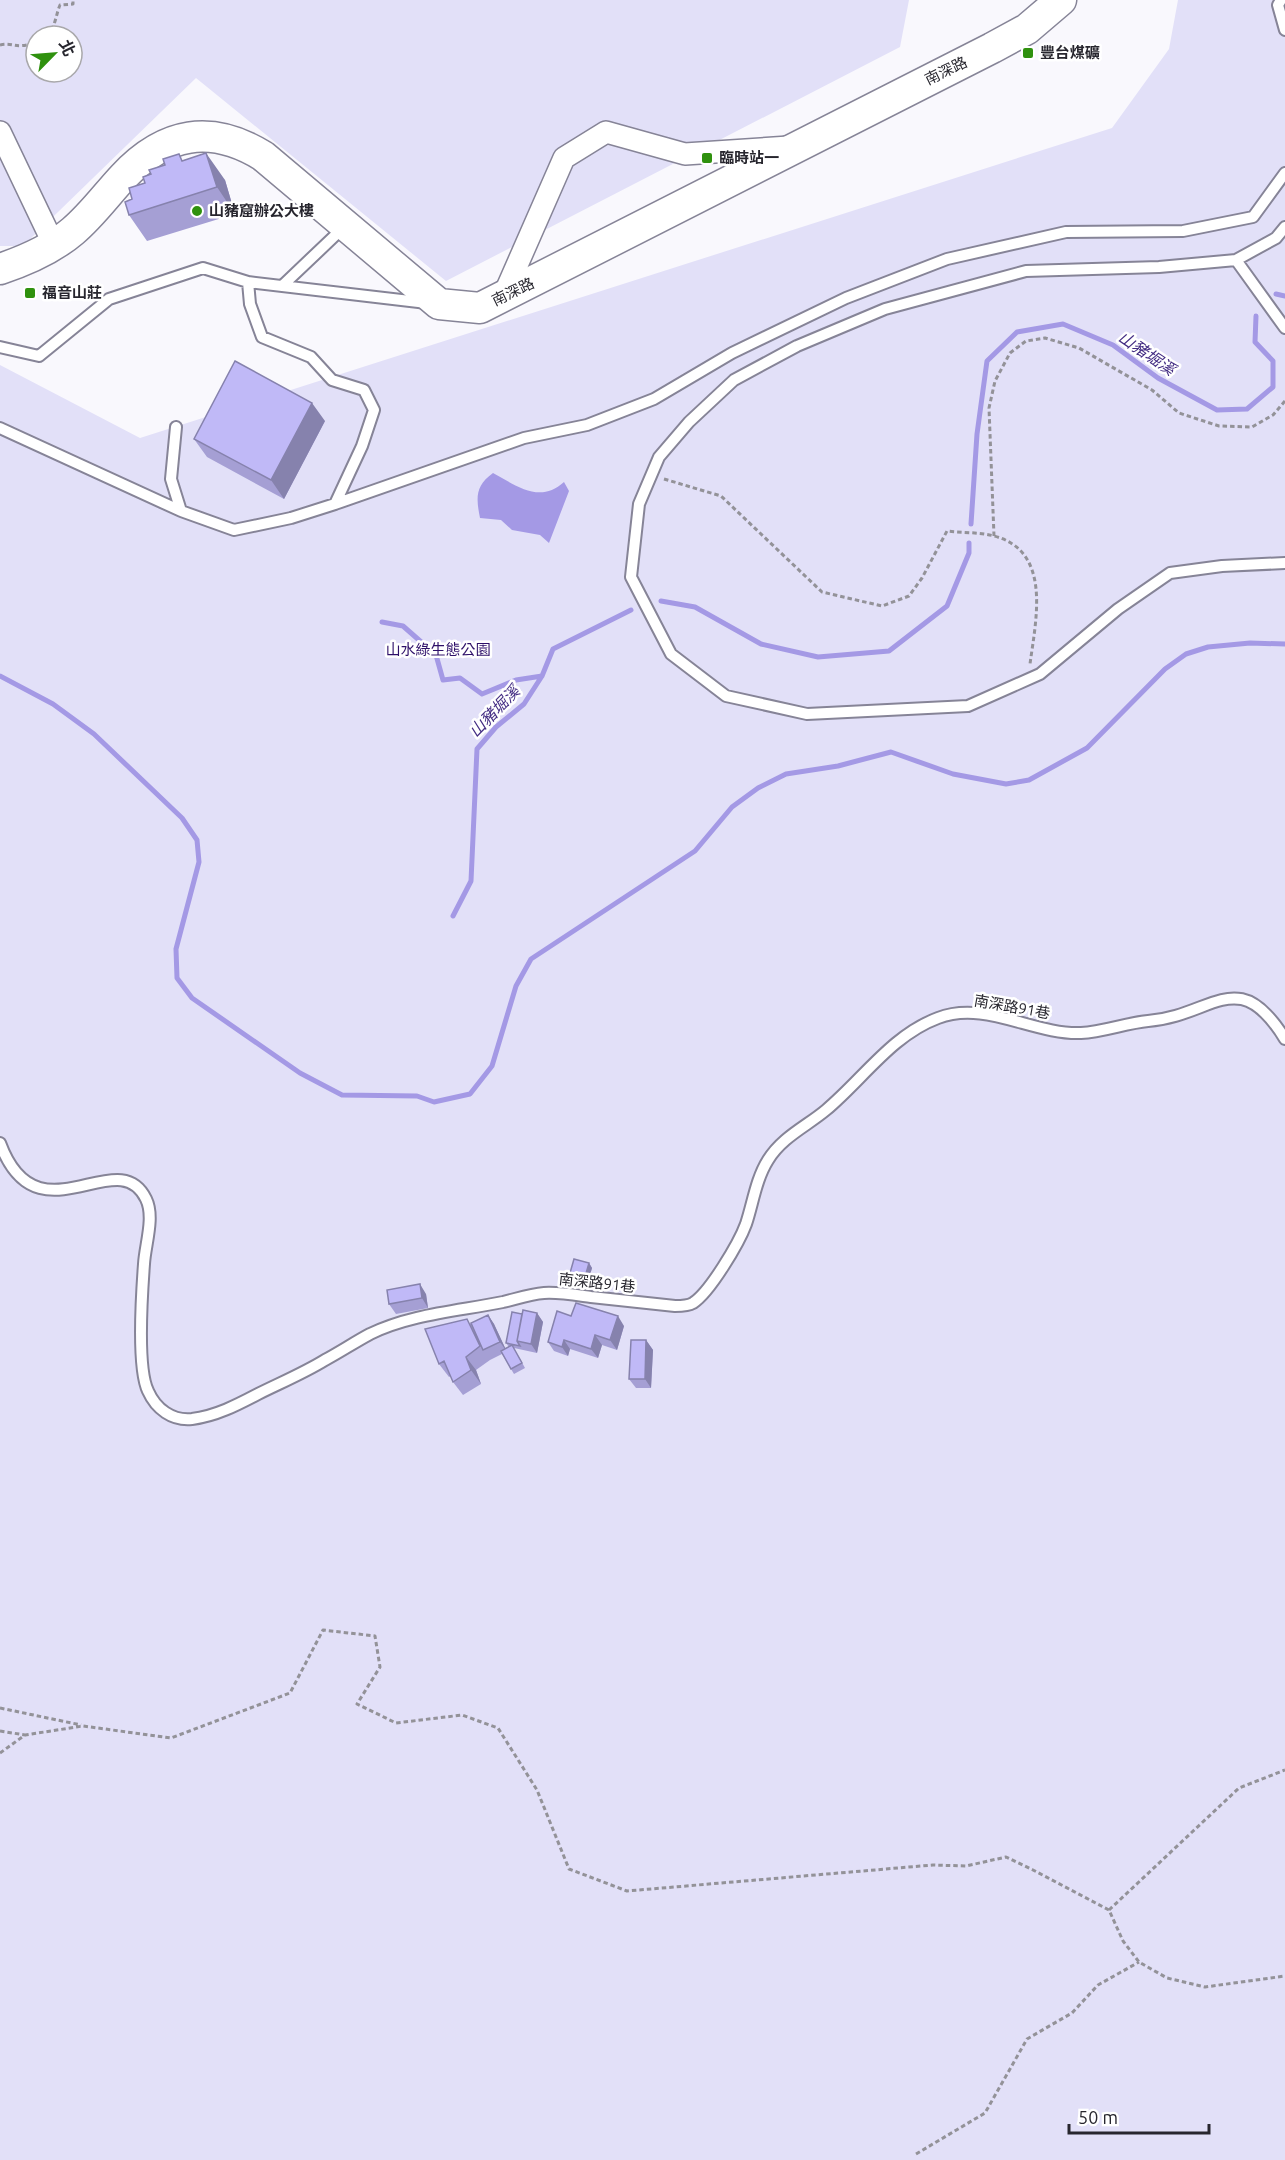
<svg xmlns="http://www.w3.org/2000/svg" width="1285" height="2160" viewBox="0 0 1285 2160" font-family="Ubuntu,'Noto Sans TC',sans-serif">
  <rect width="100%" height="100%" fill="#f9f8fd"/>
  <!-- green -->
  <path fill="#e2e0f8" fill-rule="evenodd" d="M0,0H909L900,47L446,281L196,78L23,246H0ZM36,36H72V72H36Z
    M1178,0H1285V2160H0V365L140,438L1112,128L1169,49Z"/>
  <!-- water -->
  <path fill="#a499e5" d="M493,473C517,486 540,504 564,482L569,491L549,543L540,535L512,530L501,520L480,518C476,498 475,486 493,473Z"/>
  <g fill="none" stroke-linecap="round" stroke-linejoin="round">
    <!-- stream -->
    <path stroke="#a499e5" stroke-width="5" d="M1276,294L1285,296
      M971,524L977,434L987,361L1017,332L1063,324L1113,345L1158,378L1217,410L1247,409L1273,387V361L1255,342L1256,316
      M661,601L695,607L761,644L818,657L889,651L947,606L969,553V543
      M382,622L403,626L436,655L443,680L460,678L482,694L516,680L542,676
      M0,676L53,704L94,734L182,818L197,840L199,862L176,949L177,978L192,998L300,1073L342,1095L417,1096L434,1102L470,1094L492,1066L516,986L531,959L695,851L732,807L758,788L786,774L838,766L891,752L953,774L1006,784L1029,780L1087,748L1165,669L1186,654L1208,647L1250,643L1285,644
      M453,916L471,881L477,749L496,727L524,704L542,676L553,649L631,610"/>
    <!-- lane casing -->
    <g stroke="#868497" stroke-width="14">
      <path id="lane" d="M1281,0L1278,5L1285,30
        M1285,227L1276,238L1236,260L1159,267L1026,271L885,309L797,346L734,380L689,422L659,457L639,504L631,577L671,654L726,696L807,714L968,706L1040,674L1118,609L1170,573L1222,566L1285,563
        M1236,260L1285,328
        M248,282L250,304L262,337L311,357L332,380L364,390L374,410L362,446L335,504L524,438L587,425L654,399L732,353L846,298L947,259L1066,232L1183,231L1253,217L1285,173
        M282,286L344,227
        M0,347L39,356L109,299L203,268L248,282L427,303
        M176,427L171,479L181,511L234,530L291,518L335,504
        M0,428L181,511
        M0,1143C37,1244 118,1141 146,1199C155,1217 145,1245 144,1264C142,1291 137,1368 148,1391C156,1409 172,1421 192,1419C216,1416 237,1405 258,1394C280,1383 304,1373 325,1360C340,1352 355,1342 370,1334C411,1314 459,1311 503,1302C516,1299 530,1294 544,1293C559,1292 576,1295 591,1297C619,1300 647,1303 675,1306C681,1306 688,1306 693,1303C710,1292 739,1243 746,1224C753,1203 756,1179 768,1160C782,1137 807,1126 826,1110C863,1079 892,1035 938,1018C985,1000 1034,1035 1081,1033C1103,1032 1126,1023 1148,1021C1213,1016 1238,963 1285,1039"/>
    </g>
    <!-- street casing -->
    <g stroke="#868497" stroke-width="24">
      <path id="street" d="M0,132L54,245
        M503,297L564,158L606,132L685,154L789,147"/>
    </g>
    <!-- secondary casing -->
    <g stroke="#868497" stroke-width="33">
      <path id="secondary" d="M0,269C27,260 52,249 73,231C92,215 107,194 123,177C165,132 211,124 263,156L439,304L480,308L992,48L1027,29L1061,0"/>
    </g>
    <!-- path -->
    <path stroke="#939298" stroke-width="3" stroke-dasharray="4.5 3" stroke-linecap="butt" d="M47,36C55,29 56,14 60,5L73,4V0
      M0,45C13,42 16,50 36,42
      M664,479L721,496L822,592L882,606L909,596L922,578L947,531C962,533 979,532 994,536C1052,551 1036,619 1030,664
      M994,536L989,408L995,381L1010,353L1026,341L1045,338L1079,348L1152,390L1179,413L1219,426L1252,427L1273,415L1285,401
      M0,1708L81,1725
      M0,1731L25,1735
      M0,1753L25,1735L83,1726L171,1738L290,1693L323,1630L375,1636L380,1667L357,1704L396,1723L462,1715L498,1728L537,1790L569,1869L627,1891L933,1865L966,1866L1006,1857L1033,1870L1109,1910L1123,1941L1139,1962L1167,1978L1205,1987L1285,1976
      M1109,1910L1239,1788L1285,1770
      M916,2154L985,2113L1027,2039L1072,2013L1098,1985L1139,1962"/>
    <!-- lane -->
    <use href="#lane" stroke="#fff" stroke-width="10"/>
    <!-- street -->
    <use href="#street" stroke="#fff" stroke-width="21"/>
    <!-- secondary -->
    <use href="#secondary" stroke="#fff" stroke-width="30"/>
  </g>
  <!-- wall -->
  <path fill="#a59fd4" d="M184,160L225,180L235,214L147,241L129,215L132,199L145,183Z
    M325,421L284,499L207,457L194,439Z
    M589,1263L592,1268L586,1288L571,1284L568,1280Z
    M426,1294L428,1308L396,1314L389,1304Z
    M537,1313L543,1322L537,1353L514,1348L525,1368L514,1374L502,1354L490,1360L476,1370L481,1384L463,1395L453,1382L451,1376L449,1377L439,1364L471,1323L488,1315L494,1324L505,1348L509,1347L506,1343L522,1314Z
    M571,1316L624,1326L617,1350L602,1345L598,1358L570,1349L568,1356L554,1351L548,1342Z
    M646,1340L653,1350L651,1388H636L629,1379Z"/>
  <!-- shaded-wall -->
  <path fill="#8682ad" d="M206,153L225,180L235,214L217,187Z
    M312,403L325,421L284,499L271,480Z
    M589,1263L592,1268L586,1288L583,1284Z
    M420,1284L426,1294L428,1308L422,1298Z
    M537,1313L543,1322L537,1353L531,1344Z
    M488,1315L494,1324L507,1352L500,1342Z
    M618,1316L624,1326L617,1350L610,1340Z
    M595,1335L602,1345L598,1358L591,1349Z
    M564,1340L570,1349L568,1356L562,1347Z
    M646,1340L653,1350L651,1388L645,1379Z
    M466,1357L476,1370L481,1384L471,1370Z"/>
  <!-- building -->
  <path fill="#c0b9f7" stroke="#8682ad" stroke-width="1.5" d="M206,153L217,187L129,215L125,202L132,199L129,188L145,183L143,177L151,174L149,170L165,165L163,159L179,154L182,161Z
    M235,361L312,403L271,480L194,439Z
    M574,1259L589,1263L583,1284L568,1280Z
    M420,1284L422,1298L389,1304L387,1290Z
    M576,1303L618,1316L610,1340L595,1335L591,1349L564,1340L562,1347L548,1342L557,1311L571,1316Z
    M523,1310L537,1313L531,1344L517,1341Z
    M512,1312L522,1314L517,1341L520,1346L506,1343Z
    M488,1315L500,1342L483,1350L471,1323Z
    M467,1319L480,1346L466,1357L471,1370L453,1382L444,1361L439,1364L425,1329Z
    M631,1340H646L645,1379H629Z
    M512,1345L522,1363L511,1369L501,1351Z"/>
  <!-- markers -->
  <g fill="#2f910e" stroke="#fff" stroke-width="2">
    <rect x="1022" y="47" width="12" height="12" rx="3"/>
    <rect x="701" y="152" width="12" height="12" rx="3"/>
    <circle cx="197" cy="211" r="6"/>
    <rect x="24" y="287" width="12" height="12" rx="3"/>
  </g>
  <g text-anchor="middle" stroke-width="5" stroke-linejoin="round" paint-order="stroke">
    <!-- poi labels -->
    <g font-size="15" font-weight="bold" fill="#27262e" stroke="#fff" text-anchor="start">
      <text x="1040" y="58">豐台煤礦</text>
      <text x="719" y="163">臨時站一</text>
      <text x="209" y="216">山豬窟辦公大樓</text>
      <text x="42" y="298">福音山莊</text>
    </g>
    <!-- street labels -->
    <g font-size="15" fill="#27262e" stroke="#fff">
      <text transform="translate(946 71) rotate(-26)" y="5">南深路</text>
      <text transform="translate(513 292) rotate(-26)" y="5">南深路</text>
      <text transform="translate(1012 1007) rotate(10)" y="5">南深路91巷</text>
      <text transform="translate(597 1283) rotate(6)" y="5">南深路91巷</text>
    </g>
    <!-- park labels -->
    <g font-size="15" fill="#2e1069" stroke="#fff">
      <text x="438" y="655">山水綠生態公園</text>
    </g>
    <!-- water labels -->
    <g font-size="16" font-style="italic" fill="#432c83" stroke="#fff">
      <text transform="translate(1147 353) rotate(34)" y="6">山豬堀溪</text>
      <text transform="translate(494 711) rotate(-46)" y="6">山豬堀溪</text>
    </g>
  </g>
  <!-- north arrow -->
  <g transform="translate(54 54) rotate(65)"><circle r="28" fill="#ffffff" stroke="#a9a8ab" stroke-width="1.5"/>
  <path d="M0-4.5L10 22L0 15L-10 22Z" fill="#2f910e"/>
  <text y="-9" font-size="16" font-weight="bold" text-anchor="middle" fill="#27262e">北</text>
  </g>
  <!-- scale -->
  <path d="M1069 2124v9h140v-9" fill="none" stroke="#27262e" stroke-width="3"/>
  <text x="1078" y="2124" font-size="18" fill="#27262e" stroke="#ffffff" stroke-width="4.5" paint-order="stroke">50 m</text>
</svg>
